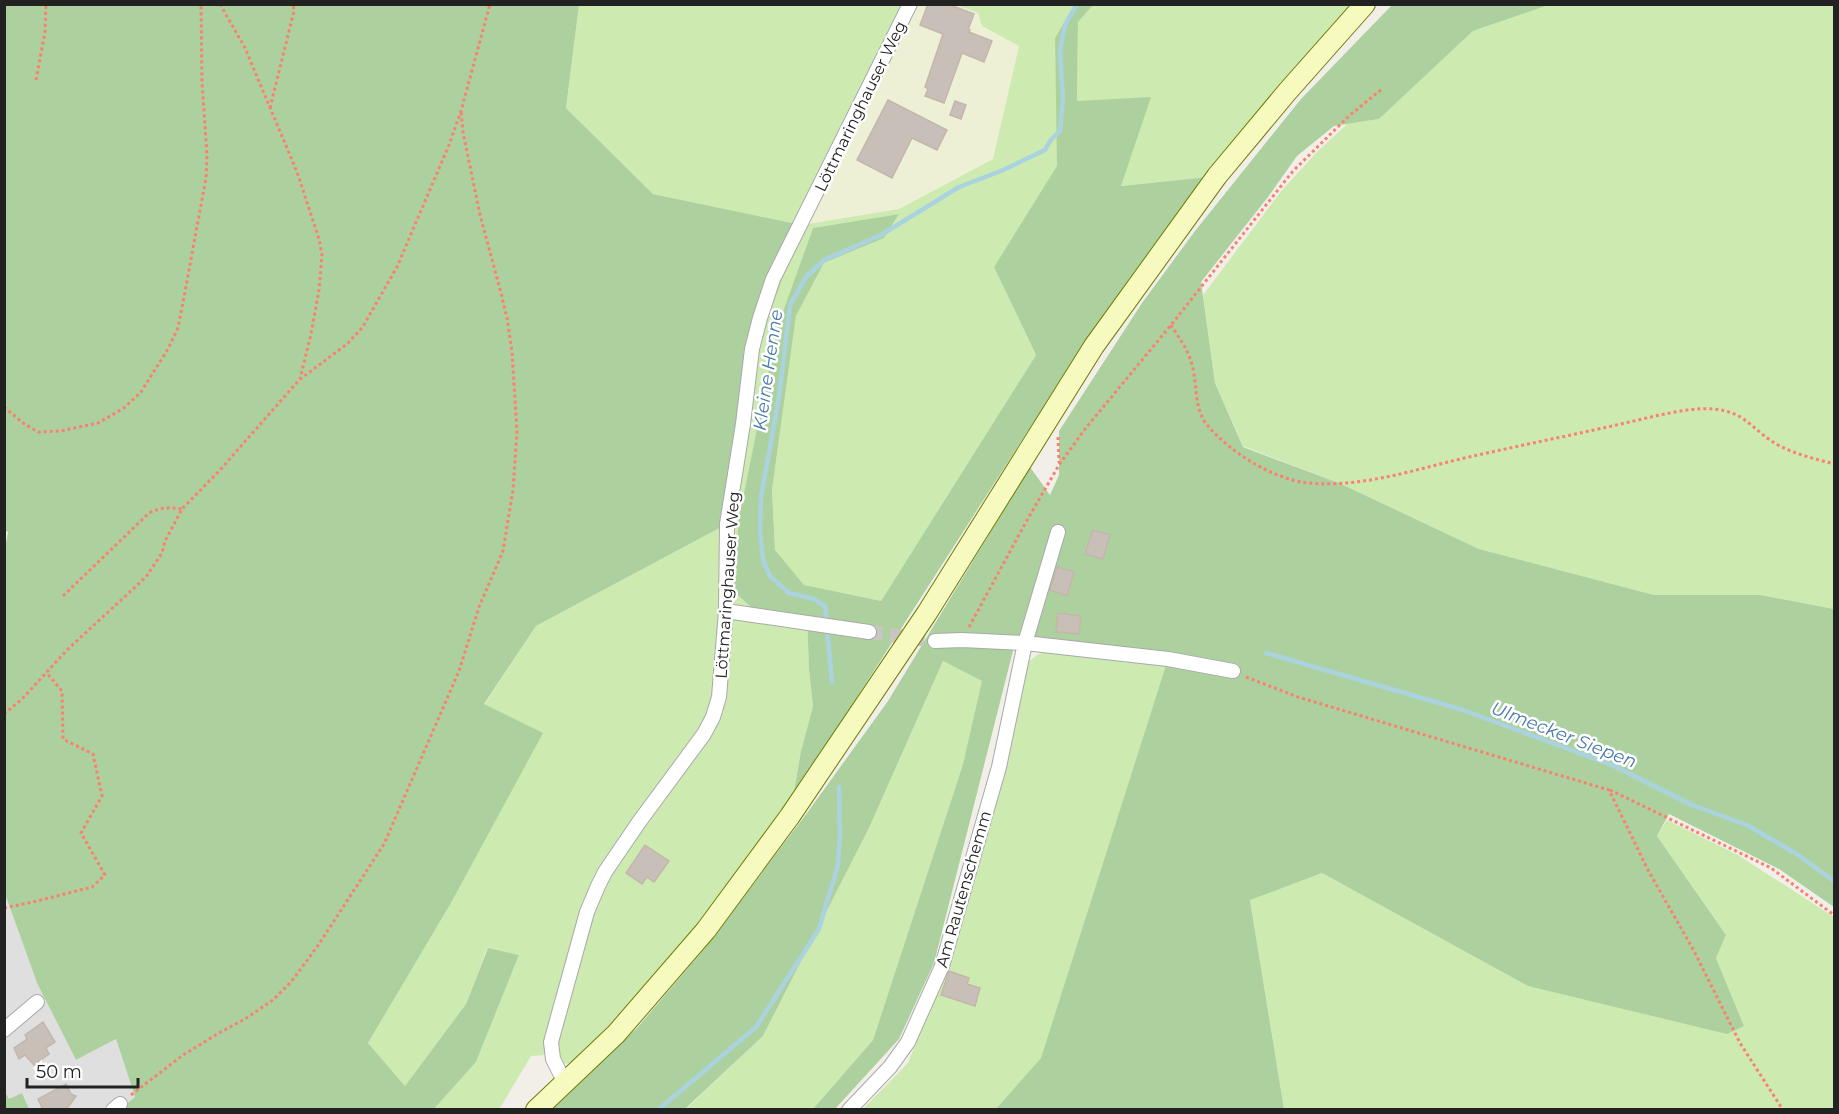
<svg xmlns="http://www.w3.org/2000/svg" width="1839" height="1114" viewBox="0 0 1839 1114" font-family="Montserrat,sans-serif">
  <rect width="100%" height="100%" fill="#f2efe9"/>
  <!-- residential -->
  <path fill="#e0dfdf" d="M4,891L37,983L76,1060L116,1039L135,1097L120,1109H5Z"/>
  <!-- farmland -->
  <path fill="#eef0d5" d="M910,5H957L978,13L982,26L1019,45L993,159L899,209L801,225Z"/>
  <!-- grass -->
  <path fill="#cdebb0" d="M579,5H905L802,225L899,209L993,159L1019,46L982,26L978,13L957,5H1074L1055,38L1058,166L994,267L1036,355L881,601L804,586L775,550L772,490L796,316L824,263L884,238L899,214L813,228L777,328L739,518L732,590L752,608L807,616L809,670L813,706L801,751L793,797L707,916L661,969L581,1056L571,1063L564,1064L560,1061L558,1054L531,1056L500,1108L501,1109H434L476,1062L519,955L487,949L466,1004L405,1086L368,1043L451,903L542,733L484,705L536,626L727,524L747,378L800,225L653,194L566,108Z
    M1093,5H1351L1292,73L1208,177L1120,186L1077,101L1078,21Z
    M1549,5H1834V609L1761,595H1654L1479,549L1339,483L1243,446L1215,383L1203,295L1282,190L1318,151L1347,124L1379,119L1473,31Z
    M1050,650L1166,665L1041,1059L996,1109L862,1110L908,1063L940,983L1027,663L1037,655Z
    M943,661L983,681L963,764L873,1040L813,1109L685,1110L763,1036L869,828Z
    M1667,820L1738,855L1834,917V1109H1284L1250,899L1322,873L1528,986L1744,1026L1716,958L1726,935L1657,836Z"/>
  <!-- forest -->
  <path fill="#add19e" d="M4,5H579L566,108L653,194L801,225L747,378L727,524L536,626L484,704L543,733L451,903L368,1043L405,1086L466,1004L488,948L519,955L476,1062L434,1109H120L135,1097L116,1039L76,1060L37,983L4,891V554L8,532L4,530Z
    M1074,5H1093L1078,22L1077,101L1151,97L1121,186L1208,177L1124,289L1022,440L793,797L801,751L813,706L809,670L807,616L752,608L732,590L739,518L777,328L813,228L899,214L884,238L824,263L796,316L772,490L775,550L804,585L881,601L1036,355L994,267L1057,166L1055,38Z
    M1392,5H1549L1473,31L1379,119L1334,126L1297,156L1268,197L1201,282L1215,383L1243,447L1339,483L1479,549L1654,595H1761L1834,609V907L1779,869L1669,814L1657,836L1726,935L1716,958L1744,1026L1727,1034L1528,986L1322,873L1250,900L1284,1109H996L1041,1058L1166,665L1168,659L1173,653L1017,635L934,963L899,1039L835,1109H813L873,1040L963,764L982,681L943,661L869,828L763,1036L685,1109L550,1110L637,1028L705,948L807,813L888,701L1030,467L1050,495L1059,475V431L1142,303L1195,231L1301,99Z
    M4,1090L9,1099L22,1093L29,1109H5Z"/>
  <g fill="none" stroke-linecap="round" stroke-linejoin="round">
    <!-- stream -->
    <path stroke="#aad3df" stroke-width="4.5" d="M1266,653L1460,709L1612,765L1692,805L1747,825L1798,855L1834,881
      M832,682L825,606L814,599L789,593L770,576L763,560L760,531L761,497L779,397L790,305L806,277L824,260L881,235L959,187L1001,171L1045,150L1050,141L1060,131L1063,99L1060,50L1065,25L1077,4
      M658,1110L756,1027L819,929L838,865L840,834L839,787"/>
  </g>
  <!-- building -->
  <path fill="#c7bfb8" stroke="#c4b6ab" stroke-width="1.5" d="M928,4H948L974,14L968,30H970L969,32L992,41L984,62L962,53L944,103L925,96L928,89L925,87L943,34L920,25Z
    M888,100L947,130L937,150L912,138L892,178L857,160Z
    M955,101L966,105L961,119L950,115Z
    M1093,530L1110,535L1103,559L1085,554Z
    M1057,567L1074,572L1067,596L1050,590Z
    M1058,613L1081,616L1079,634L1056,632Z
    M645,845L669,861L654,882L647,877L642,884L626,873Z
    M949,971L969,978L967,984L980,988L975,1006L941,995Z
    M43,1022L55,1042L46,1048L49,1054L34,1065L25,1055L19,1059L14,1048L27,1039L25,1035Z
    M66,1084L71,1094L76,1096L69,1106L63,1110H43L38,1099Z"/>
  <g fill="none" stroke-linecap="round" stroke-linejoin="round">
    <!-- street-tunnel -->
    <path stroke="#c8c6c1" stroke-width="14" stroke-dasharray="14 7" stroke-linecap="butt" d="M869,632L935,641"/>
    <!-- street casing -->
    <g stroke="#a9a9a9" stroke-width="16">
      <path id="street" d="M1058,532L1025,643L1168,659L1233,671
        M726,611L869,632
        M4,1030L37,1002
        M565,1083L553,1059L551,1042L587,912L598,886L605,872L639,822L704,734L713,717L719,697L726,611L727,524L743,424L752,349L760,318L773,279L910,4
        M113,1110L120,1104
        M849,1110L890,1067L908,1042L942,966L999,767L1025,643L962,640L935,641"/>
    </g>
    <!-- secondary casing -->
    <g stroke="#707d05" stroke-width="22">
      <path id="secondary" d="M536,1110L616,1034L706,930L790,816L927,613L1094,346L1217,176L1287,92L1365,4"/>
    </g>
    <!-- path -->
    <path stroke="#fa8072" stroke-width="3" stroke-dasharray="3 3" stroke-linecap="butt" d="M220,4L245,48L297,172L319,239L322,255L319,290L311,334L300,379
      M36,80L45,32L46,4
      M270,108L294,11L293,4
      M1171,325C1179,338 1189,351 1192,365C1198,385 1193,409 1208,426C1231,453 1273,479 1308,483C1363,488 1416,469 1469,457C1531,443 1593,431 1655,416C1680,411 1708,404 1732,413C1746,418 1758,432 1770,440C1789,453 1812,458 1834,464
      M4,407L23,423L38,432L60,431L98,423L124,408L141,392L168,349L178,328L184,297L206,178L207,156L202,82L201,4
      M1058,437L1059,463
      M63,596L149,513C161,507 169,507 182,509
      M969,627L1026,522L1059,465L1085,429L1171,325L1293,171L1350,115L1382,89
      M1246,677L1298,697L1609,790L1648,870L1694,951L1740,1043L1783,1110
      M4,714L22,699L68,649L146,577L162,553L165,541L182,509L220,470L299,380L347,344L362,328L397,267L449,145L461,111L490,4
      M1610,790L1771,868L1834,915
      M4,908L33,902L92,887L105,875L81,833L102,796L93,754L63,739L62,691L46,672
      M131,1095L183,1055L219,1033L245,1019L273,1000L291,982L319,944L384,844L459,671L479,607L503,551L513,490L517,432L512,352L507,318L500,289L480,215L463,132L461,111"/>
    <!-- street -->
    <use href="#street" stroke="#fff" stroke-width="14"/>
    <!-- secondary -->
    <use href="#secondary" stroke="#f7fabf" stroke-width="20"/>
  </g>
  <g text-anchor="middle" stroke-width="5" stroke-linejoin="round" paint-order="stroke">
    <!-- street labels -->
    <g font-size="16" fill="#222" stroke="#fff">
      <text transform="translate(860 106) rotate(-64)" y="6">Löttmaringhauser Weg</text>
      <text transform="translate(727 585) rotate(-86)" y="6">Löttmaringhauser Weg</text>
      <text transform="translate(963 889) rotate(-74)" y="6">Am Rautenschemm</text>
    </g>
    <!-- water labels -->
    <g font-size="18" font-style="italic" fill="#4a7aab" stroke="#fff">
      <text transform="translate(768 370) rotate(-82)" y="6">Kleine Henne</text>
      <text transform="translate(1564 735) rotate(21)" y="6">Ulmecker Siepen</text>
    </g>
  </g>
  <!-- border -->
  <rect width="1839" height="1114" fill="none" stroke="#222222" stroke-width="12"/>
  <!-- scale -->
  <path d="M27 1078v9h111v-9" fill="none" stroke="#222222" stroke-width="3"/>
  <text x="36" y="1078" font-size="18" fill="#222222" stroke="#ffffff" stroke-width="4.5" paint-order="stroke">50 m</text>
</svg>
